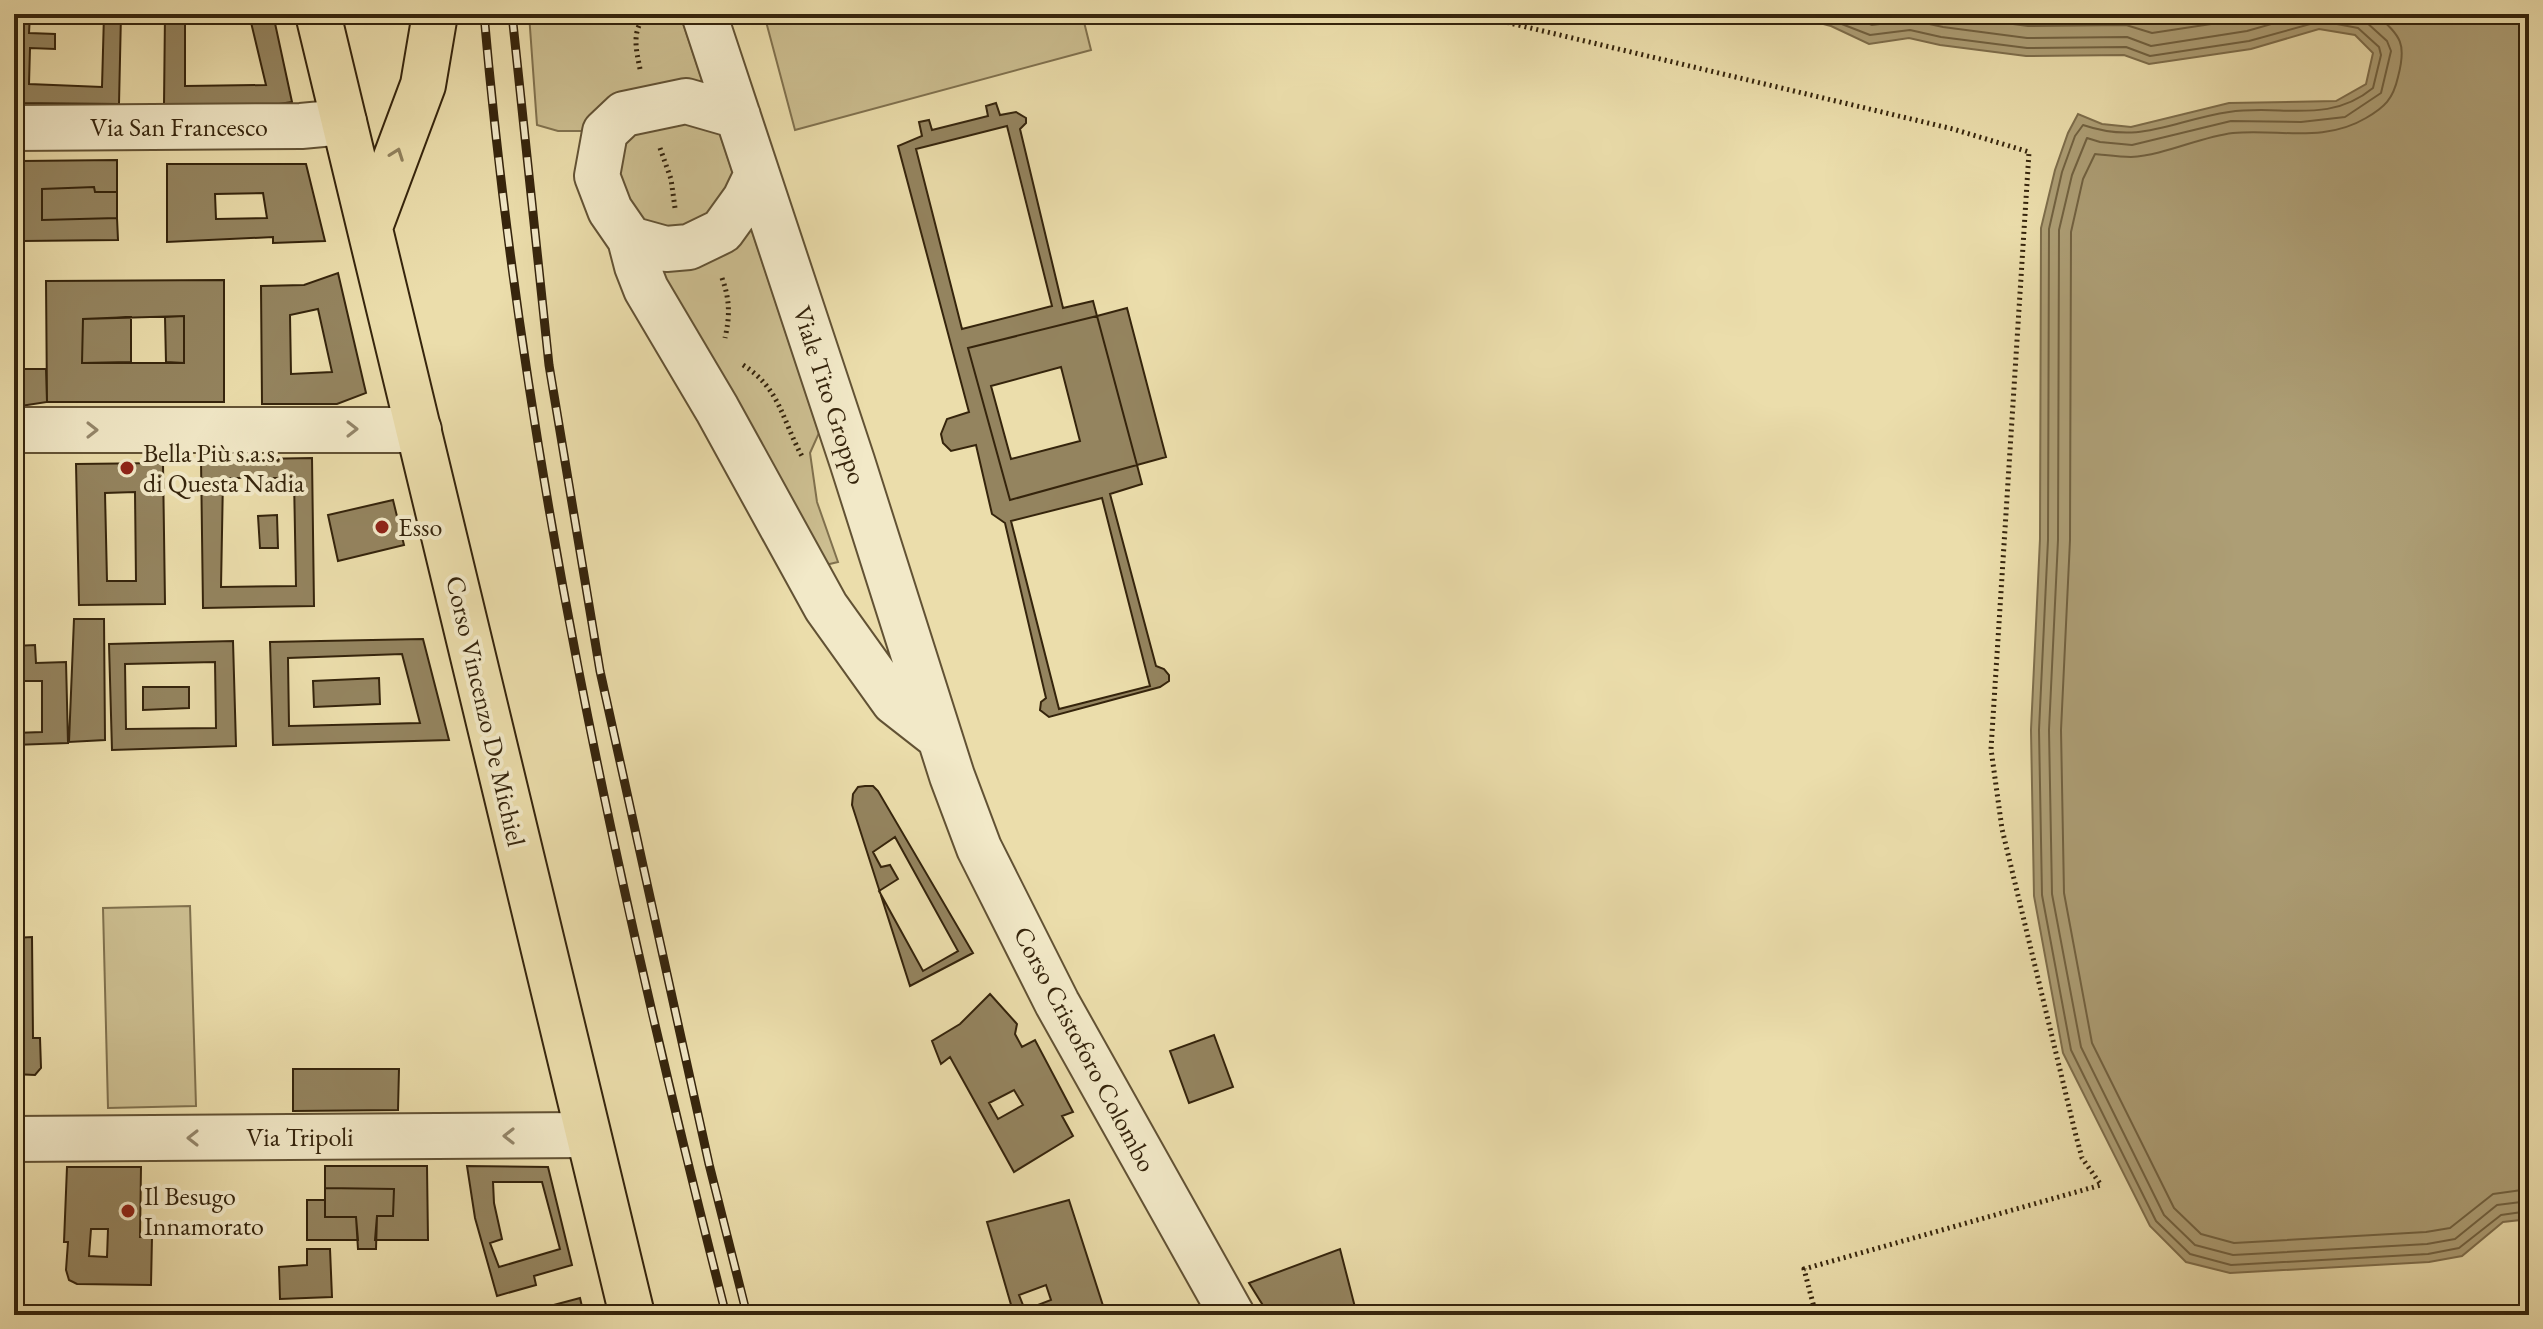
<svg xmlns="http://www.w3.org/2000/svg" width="2543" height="1329" viewBox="0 0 2543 1329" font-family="'EB Garamond',serif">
  <rect width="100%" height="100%" fill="#ebddab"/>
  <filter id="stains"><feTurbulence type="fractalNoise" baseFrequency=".0025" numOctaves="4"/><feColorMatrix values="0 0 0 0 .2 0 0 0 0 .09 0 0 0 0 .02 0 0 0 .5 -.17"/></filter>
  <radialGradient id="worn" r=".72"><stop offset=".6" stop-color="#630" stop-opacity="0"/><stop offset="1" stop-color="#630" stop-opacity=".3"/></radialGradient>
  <!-- green -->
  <path fill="#ccbe90" stroke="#80714e" stroke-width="2" d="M529,14H680L819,433L810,453L817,502L838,562L817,567L657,278L582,131H558L537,125Z
    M764,14H1082L1091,50L795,130Z
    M190,906L196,1106L108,1108L103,908Z"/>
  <!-- water -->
  <path fill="#ad9e75" stroke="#7d6d4b" stroke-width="2" d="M1785,14H2529V1219L2503,1222L2462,1256L2429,1262L2230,1273L2186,1262L2150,1226L2063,1053L2034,896L2031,730L2040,539L2041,228L2055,170L2068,133L2078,114L2102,124L2131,127L2229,103L2336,101L2366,84L2373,53L2355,35L2319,29L2251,49L2149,64L2124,55L2026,56L1940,45L1909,38L1869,44L1831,26Z"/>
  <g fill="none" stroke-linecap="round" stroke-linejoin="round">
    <!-- shore -->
    <path stroke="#716140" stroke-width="2" d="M1816,14L1870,35L1910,30L1941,37L2027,48L2126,47L2150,56L2249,41L2321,21L2358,28L2379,47L2381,55L2373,88C2328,125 2281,104 2229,112C2173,120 2142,145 2083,125L2075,136L2062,172L2049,229L2048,540L2039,730L2042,895L2071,1050L2156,1221L2190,1254L2231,1265L2428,1254L2459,1248L2501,1215L2529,1211
      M1847,14L1872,25L1911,20L1943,27L2027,38L2127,37L2151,46L2247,31L2306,14
      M1938,14L2028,26L2126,25L2152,33L2244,19L2263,14
      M2338,14L2365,21L2387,41L2391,51L2381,93L2345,117L2301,122L2231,121L2132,145L2100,142L2087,138L2072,175L2059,230L2058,540L2049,730L2052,894L2081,1047L2164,1215L2195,1245L2233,1255L2427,1244L2455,1239L2497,1205L2529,1201
      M2376,14C2401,37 2407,43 2398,77C2393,99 2385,107 2366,118C2324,143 2280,129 2233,133C2199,137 2166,155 2131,157C2119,157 2106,155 2095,154L2083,179L2071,232L2070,540L2061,730L2064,893L2092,1043L2174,1208L2201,1234L2234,1243L2426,1232L2450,1228L2493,1194L2529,1189"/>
  </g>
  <!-- building -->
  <path fill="#94845f" stroke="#35240c" stroke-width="2" fill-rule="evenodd" d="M14,14H121L119,104L14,103Z
    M30,14H104L102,87L29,84L30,48L55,49V34L29,33Z
    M165,14H273L292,102L259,107L164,105Z
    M185,14H249L266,85L185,86Z
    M996,103L1000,115L1016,112L1026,118V123L1020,129L1063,308L1093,301L1097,316L968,348L1010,500L1137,465L1142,484L1110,494L1156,666L1164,669L1169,675V681L1160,687L1049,717L1040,710L1041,702L1046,698L1005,523L992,514L976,445L951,451L943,443L941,434L947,419L969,412L898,146L922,136L919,122L929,120L932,130L988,116L986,106Z
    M1007,126L1052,306L962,329L916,149Z
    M117,160V192H95L94,187L42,189V220L117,218L118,240L23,241L22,161Z
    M167,164H306L325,241L273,243V237L167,242Z
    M94,187L95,192H117V218L42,220V189Z
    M263,193L267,218L216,219L215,194Z
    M338,273L366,393L337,404H262L261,286L304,285Z
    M224,280V402H47L46,281ZM184,316V363H82L83,319Z
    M1127,308L1166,457L1137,465L1097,316Z
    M318,309L332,372L291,374L290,315Z
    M184,316V363L166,362L165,317Z
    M1097,316L1137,465L1010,500L968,348Z
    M131,317V362L82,363L83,319Z
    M1061,367L1080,441L1011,459L991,386Z
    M14,369H46L47,402L14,407Z
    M312,458L314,606L203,608L201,460Z
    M14,460H21L24,608H14Z
    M163,463L165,604L79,605L76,464Z
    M223,478H294L296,586L221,587Z
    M135,492L136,581H107L105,493Z
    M1102,498L1150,686L1059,709L1011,521Z
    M393,500L404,545L338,561L328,515Z
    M277,515L278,548H260L258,516Z
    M74,619H104L105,740L69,742Z
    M423,639L449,740L273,745L270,642Z
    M233,641L236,746L112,750L109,644Z
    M35,645L36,663L66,662L68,743L14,745V646Z
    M402,654L420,723L289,726L288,658Z
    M215,662L216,728L126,729L125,664Z
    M14,664H21V681H42V732L14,733Z
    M379,678L380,704L314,707L313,681Z
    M143,687H189V708L143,710Z
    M865,786H873L878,791L973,953L910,986L852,805L853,794L858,787Z
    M895,837L958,951L923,971L879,891L898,879L890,865L881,867L873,852Z
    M32,937L33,1038H40L41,1068L35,1075L14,1074V938Z
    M990,994L1017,1024L1015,1034L1022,1047L1035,1040L1073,1112L1062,1116L1073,1136L1014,1172L950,1057L941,1064L932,1041L960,1024Z
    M1214,1035L1233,1087L1189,1103L1170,1051Z
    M293,1069H399L398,1110L293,1111Z
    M1014,1090L1023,1105L998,1119L989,1103Z
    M325,1166H427L428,1240H375L377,1216H393L394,1189L325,1188Z
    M467,1166L548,1167L572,1265L534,1276L536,1285L497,1296L475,1218Z
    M67,1167H141L140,1237H152L151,1285L77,1284L69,1280L66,1270L68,1242H64Z
    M493,1182H542L560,1249L499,1267L490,1243L502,1239L494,1203Z
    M325,1188L394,1189L393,1216H377L376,1249H358L356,1217H325Z
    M307,1200H325V1217H356L358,1240H307Z
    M1069,1200L1106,1315H1014L987,1222Z
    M91,1229H108L107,1257L89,1256Z
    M307,1249H330L332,1297L280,1299L279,1267L307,1265Z
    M1340,1249L1357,1315H1269L1249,1283Z
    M1046,1285L1051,1300L1025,1310L1019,1295Z
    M580,1298L584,1315H516Z
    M187,1307V1315H154L153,1309Z"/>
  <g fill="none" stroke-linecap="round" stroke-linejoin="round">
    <!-- minor casing -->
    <g stroke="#625234" stroke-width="48">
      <path id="minor" d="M704,14L852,461L952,776L979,848L1057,1003L1232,1315
        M738,116L686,101L624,114L605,132L597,176L610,210L630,239L666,249L689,247L722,231L745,199L757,174
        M14,128L301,126L344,122
        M630,239L637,266L646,289L717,409L826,607L894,702L940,738
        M14,430H419
        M14,1139L587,1135"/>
    </g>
    <!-- major casing -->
    <g stroke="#35240c" stroke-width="48">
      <path id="major" d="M318,14L632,1315
        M370,227L423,85L435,14"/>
    </g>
    <!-- path -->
    <path stroke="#35240c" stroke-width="5" stroke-dasharray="2 4" stroke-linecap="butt" d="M1472,14L1953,129L2029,152L1991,749L2002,829L2075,1132L2082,1158L2101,1185L1804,1269L1816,1315
      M640,69C636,49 631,30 647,14
      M660,148L671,179L675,208
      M722,278C730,300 730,316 725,338
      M743,365C781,389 782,421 803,458"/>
    <!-- minor -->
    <use href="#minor" stroke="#f2e9c8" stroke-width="44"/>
    <!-- major -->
    <use href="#major" stroke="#ebddab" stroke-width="44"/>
    <!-- rail casing -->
    <g stroke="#35240c" stroke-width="9">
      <path id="rail" d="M484,14C522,454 617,887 726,1315
        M512,14L549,365L600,671L709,1164L747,1315"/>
    </g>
    <!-- rail -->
    <use href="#rail" stroke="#f2e9c8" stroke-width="6" stroke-dasharray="18" stroke-linecap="butt"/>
  </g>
  <!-- one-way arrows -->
  <defs><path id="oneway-chevron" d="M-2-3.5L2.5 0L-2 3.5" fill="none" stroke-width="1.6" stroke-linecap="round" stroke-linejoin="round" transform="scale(2)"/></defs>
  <use stroke="#90805c" href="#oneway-chevron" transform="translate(397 154) rotate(-70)"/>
  <g stroke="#94866a">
    <use href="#oneway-chevron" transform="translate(352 429)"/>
    <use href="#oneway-chevron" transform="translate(92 430)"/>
    <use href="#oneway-chevron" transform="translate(509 1136) rotate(180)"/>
    <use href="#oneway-chevron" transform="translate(193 1138) rotate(180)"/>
  </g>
  <!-- markers -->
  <g fill="#8f2418" stroke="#f2e9c8" stroke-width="3">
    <circle cx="127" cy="468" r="8"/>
    <circle cx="382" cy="527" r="8"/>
    <circle cx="128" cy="1211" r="8"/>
  </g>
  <g text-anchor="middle" stroke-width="8" stroke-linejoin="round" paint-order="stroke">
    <!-- street labels -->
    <g font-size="26" fill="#35240c" stroke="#f2e9c8">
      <text x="179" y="136">Via San Francesco</text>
      <text transform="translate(830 395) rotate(72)" y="9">Viale Tito Groppo</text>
      <text transform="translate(486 711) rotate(77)" y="9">Corso Vincenzo De Michiel</text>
      <text transform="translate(1085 1049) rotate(62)" y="9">Corso Cristoforo Colombo</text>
      <text x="300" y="1146">Via Tripoli</text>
    </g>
    <!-- poi labels -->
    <g font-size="26" fill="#35240c" stroke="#f2e9c8" text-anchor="start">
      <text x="143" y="462">Bella Più s.a.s.<tspan x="143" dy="30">di Questa Nadia</tspan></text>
      <text x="398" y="536">Esso</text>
      <text x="144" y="1205">Il Besugo<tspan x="144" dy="30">Innamorato</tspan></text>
    </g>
  </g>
  <!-- margin -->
  <rect width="2543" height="1329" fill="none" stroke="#ebddab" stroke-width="48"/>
  <rect x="16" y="16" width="2511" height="1297" fill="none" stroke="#35240c" stroke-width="4"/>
  <rect x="24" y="24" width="2495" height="1281" fill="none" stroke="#35240c" stroke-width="2"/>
  <rect width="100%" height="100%" filter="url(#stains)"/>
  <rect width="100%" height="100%" fill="url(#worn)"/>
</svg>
